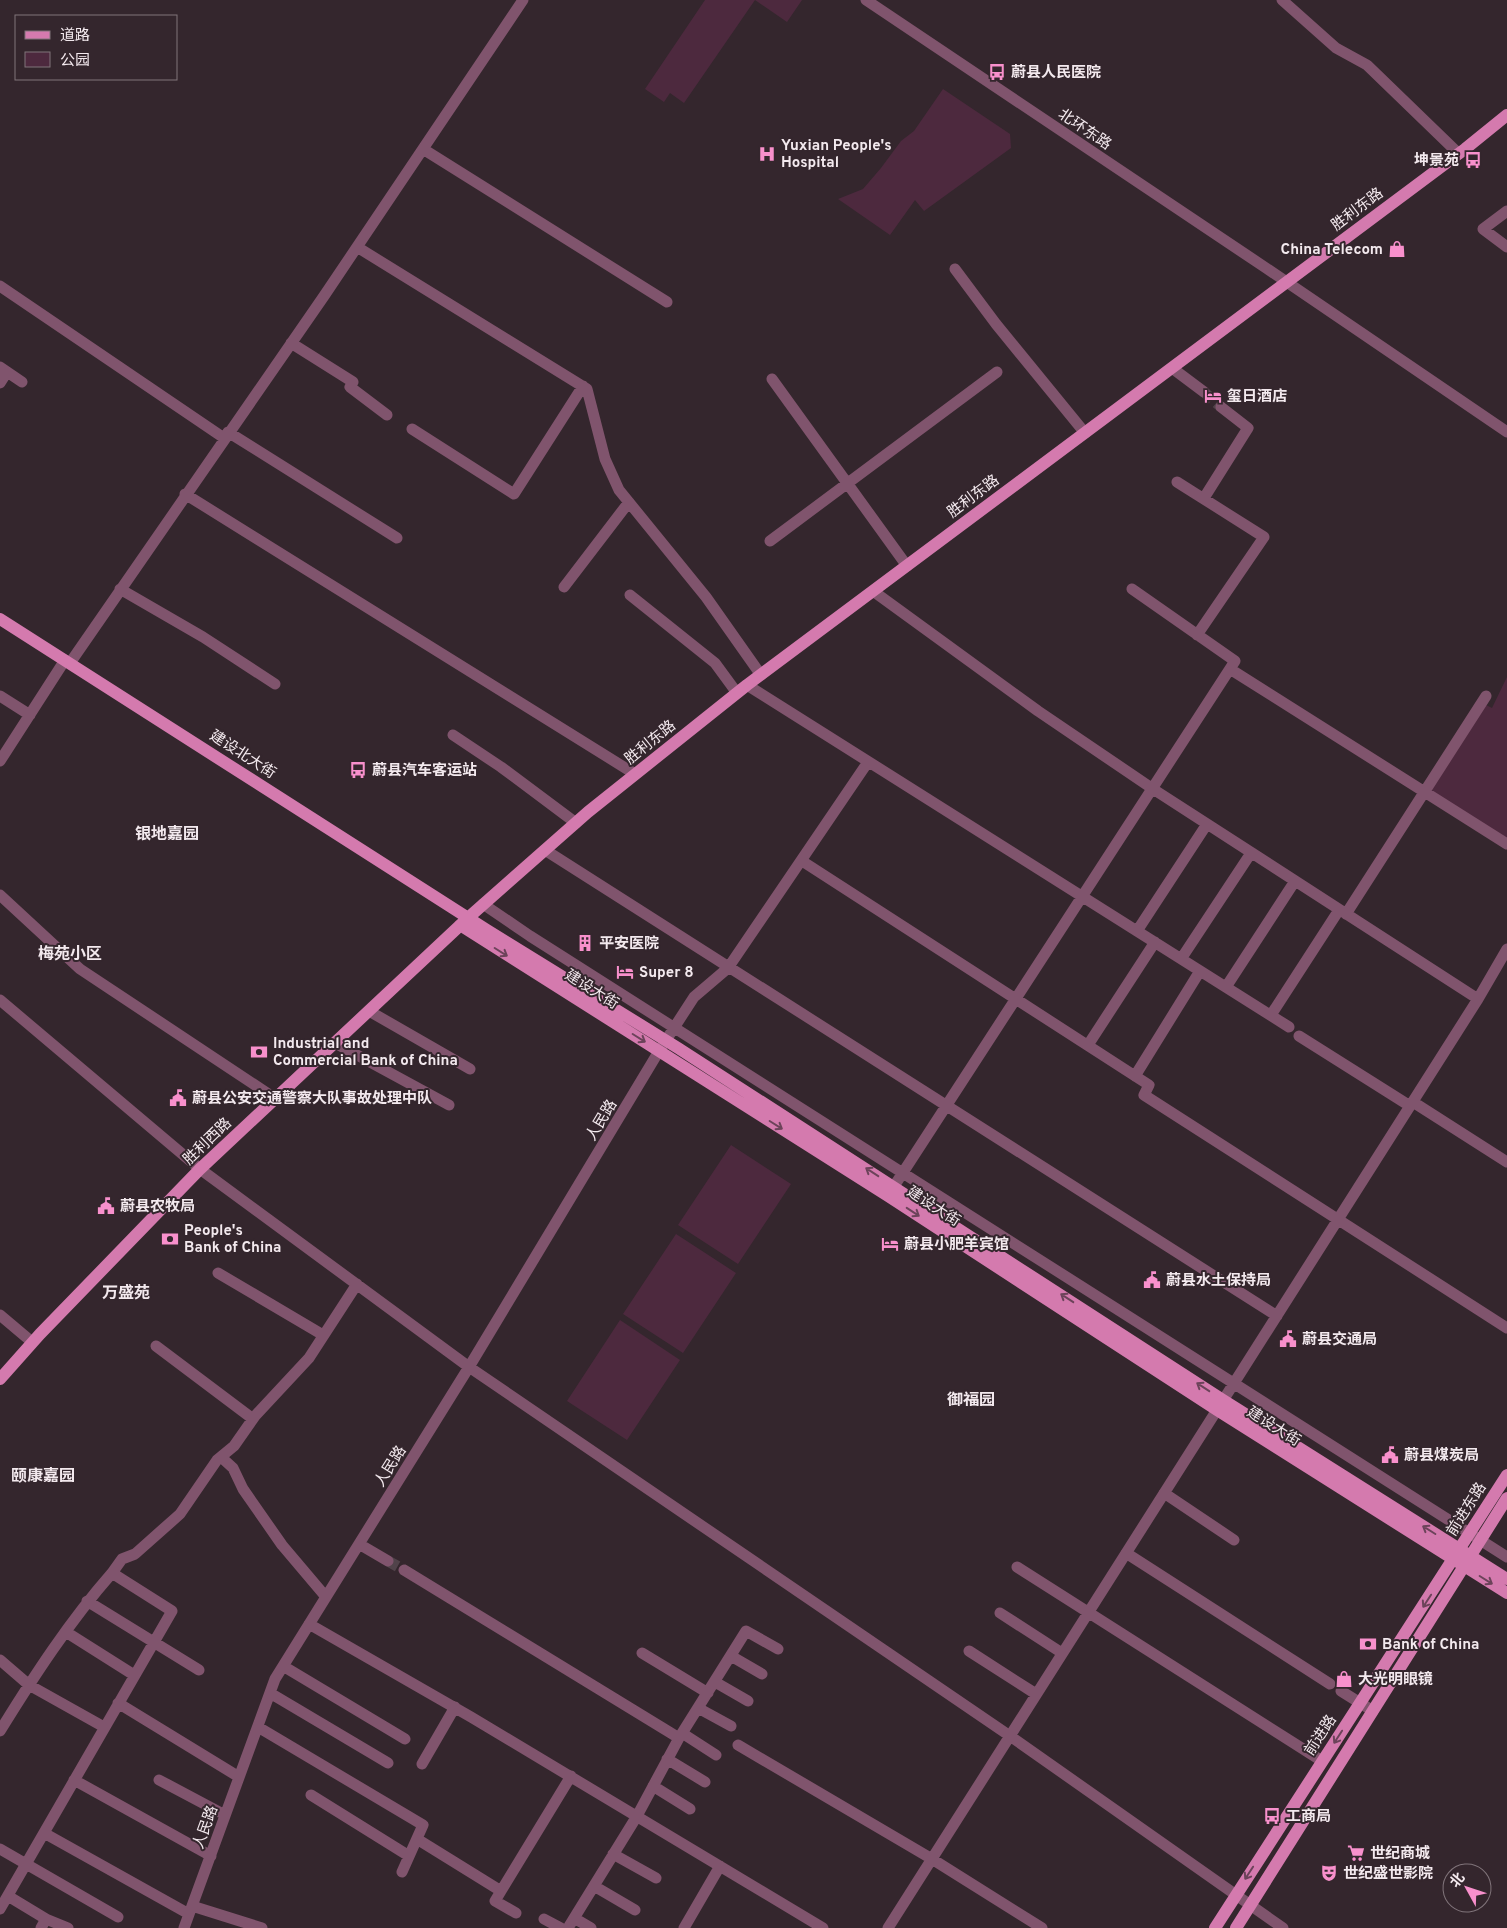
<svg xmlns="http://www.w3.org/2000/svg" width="1507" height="1928" viewBox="0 0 1507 1928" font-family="Overpass,'Noto Sans SC',sans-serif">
  <rect width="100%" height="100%" fill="#34262d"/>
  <!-- green -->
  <path fill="#4d293e" d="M705,0H755L684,103L670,93L664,102L645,89Z
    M755,0H802L787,22Z
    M943,89L1010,134L1011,148L924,211L915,200L890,235L838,199L863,189L881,168L901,141L914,131Z
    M1507,677V839L1429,790L1484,704L1492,708Z
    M731,1145L791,1184L738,1264L678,1225Z
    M676,1234L736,1273L683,1353L623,1314Z
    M620,1320L680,1360L627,1440L567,1401Z"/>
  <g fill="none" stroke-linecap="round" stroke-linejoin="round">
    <!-- minor-tunnel -->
    <path stroke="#51434a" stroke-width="11" stroke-dasharray="11 5.5" stroke-linecap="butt" d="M1204,392L1221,407
      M388,1561L404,1570"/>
    <!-- minor -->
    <path stroke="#80546d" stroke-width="11" d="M866,0L1266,268L1507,432
      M1282,0L1336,48L1367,65L1459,154
      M423,149L667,302
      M1507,211L1483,229L1507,247
      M357,247L587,389L605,459L619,490L706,597L761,675
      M955,269L996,324L1085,433
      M0,286L224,438
      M291,343L353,382L350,387L387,415
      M0,367L22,382
      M1172,368L1204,392
      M772,379L907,566
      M0,383L7,372
      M412,429L514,494L583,386
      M228,432L397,538
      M1177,482L1264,537L1197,635
      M185,494L635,774
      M1204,498L1248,428L1221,407
      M770,541L997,372
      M564,587L629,502
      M120,589L203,637L275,684
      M873,591L1038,711L1153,789L1478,999
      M630,595L715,663L737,693
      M70,663L324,296L523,0
      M1230,669L1507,844
      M747,685L1289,1027
      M0,696L30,715
      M453,735L501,767L576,823
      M0,761L65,660
      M545,850L1277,1316
      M802,861L1149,1085L1144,1095L1507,1328
      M0,895L80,969L276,1099
      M483,904L530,936L1507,1557
      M1346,914L1486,696
      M1137,931L1207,824
      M1181,959L1251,853
      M1226,987L1295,881
      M0,1000L200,1169L469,1367L1010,1736L1283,1928
      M369,1011L470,1069
      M1271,1015L1339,910
      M1299,1036L1410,1106
      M335,1043L449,1105
      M1088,1045L1155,942
      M1135,1076L1200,971
      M1413,1102L1507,1162
      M889,1194L1235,661L1132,589
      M218,1273L323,1335
      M0,1315L32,1342
      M156,1346L253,1419
      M221,1457L233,1468L243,1489L282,1545L326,1597
      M1164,1493L1234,1540
      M359,1544L388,1561
      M1126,1553L1330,1684
      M1017,1567L1322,1761
      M404,1570L679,1738
      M87,1601L199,1670
      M1000,1613L1062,1653
      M309,1624L471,1717L823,1928
      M66,1632L134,1675
      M969,1651L1036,1694
      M642,1653L708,1693
      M731,1656L762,1674
      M0,1660L29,1685L104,1727
      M283,1666L405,1739
      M715,1682L748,1701
      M1341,1691L1373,1711
      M270,1693L388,1763
      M118,1703L239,1777
      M698,1708L731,1726
      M258,1727L423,1825L402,1872
      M0,1731C34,1676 69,1622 112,1573
      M682,1733L716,1755
      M738,1745L932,1859L1042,1928
      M667,1759L705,1782
      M422,1764L455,1707
      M74,1780L211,1856
      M159,1780L225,1815
      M653,1786L690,1809
      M311,1795L409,1856
      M44,1833L189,1914
      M417,1839L501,1891L495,1901L516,1913
      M0,1849L118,1917
      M613,1854L656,1878
      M594,1886L635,1910
      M501,1891L571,1776
      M8,1896L46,1919
      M192,1906L262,1928
      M0,1909L172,1611L112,1573L122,1559L135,1554L180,1514L217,1460L234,1446L255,1416L309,1358L357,1284
      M574,1918L591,1928
      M544,1919L561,1928
      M41,1928L46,1919L68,1928
      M184,1928L275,1679L469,1367L659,1051L694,997L728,968L868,762
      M568,1928L637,1816L679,1738L746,1631L778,1649
      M684,1928L720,1866
      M888,1928L1478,999L1507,949"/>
    <!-- major -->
    <path stroke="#d47aae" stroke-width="12" d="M0,619L487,930L678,1048L1223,1400L1507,1579
      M460,925L888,1196L1217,1410L1507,1593
      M0,1379L40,1334L200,1169L469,917L588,812L747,685L1465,149L1507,115
      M1215,1928L1507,1475
      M1236,1928L1507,1498"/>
  </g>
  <!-- one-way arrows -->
  <defs><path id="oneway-shaft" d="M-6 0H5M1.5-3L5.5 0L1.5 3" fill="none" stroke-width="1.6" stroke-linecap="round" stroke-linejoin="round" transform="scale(1.25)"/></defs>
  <g stroke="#6c435a">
    <use href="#oneway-shaft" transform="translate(501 952) rotate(32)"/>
    <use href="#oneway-shaft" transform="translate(639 1038) rotate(32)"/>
    <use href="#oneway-shaft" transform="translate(776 1125) rotate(32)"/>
    <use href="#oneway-shaft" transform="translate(872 1172) rotate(-147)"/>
    <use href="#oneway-shaft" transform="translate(913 1212) rotate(33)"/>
    <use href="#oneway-shaft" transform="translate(1067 1298) rotate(-147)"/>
    <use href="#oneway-shaft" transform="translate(1203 1387) rotate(-147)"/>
    <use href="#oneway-shaft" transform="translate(1429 1530) rotate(-148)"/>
    <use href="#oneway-shaft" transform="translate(1486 1580) rotate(32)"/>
    <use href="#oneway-shaft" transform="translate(1427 1601) rotate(123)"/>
    <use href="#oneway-shaft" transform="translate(1338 1737) rotate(123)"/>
    <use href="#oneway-shaft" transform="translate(1249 1873) rotate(123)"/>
  </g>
  <!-- icons -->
  <defs>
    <g id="bus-bare" transform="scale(1.35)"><path d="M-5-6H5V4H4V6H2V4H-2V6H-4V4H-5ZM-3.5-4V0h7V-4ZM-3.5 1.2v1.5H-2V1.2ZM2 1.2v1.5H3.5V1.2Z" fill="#f890cc" stroke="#34262d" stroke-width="2.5" paint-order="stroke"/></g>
    <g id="hospital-bare" transform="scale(1.35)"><path d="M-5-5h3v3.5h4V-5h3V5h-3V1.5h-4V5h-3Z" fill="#f890cc" stroke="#34262d" stroke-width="2.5" paint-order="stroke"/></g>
    <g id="shop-bare" transform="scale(1.35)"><path d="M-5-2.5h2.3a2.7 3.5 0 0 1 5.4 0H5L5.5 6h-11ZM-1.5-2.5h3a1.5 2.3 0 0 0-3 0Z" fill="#f890cc" stroke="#34262d" stroke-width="2.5" paint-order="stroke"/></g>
    <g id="hotel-bare" transform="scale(1.35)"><path d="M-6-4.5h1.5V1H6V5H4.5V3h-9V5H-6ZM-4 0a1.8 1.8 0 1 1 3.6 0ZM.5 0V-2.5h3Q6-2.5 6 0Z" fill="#f890cc" stroke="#34262d" stroke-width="2.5" paint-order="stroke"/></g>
    <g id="building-bare" transform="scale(1.35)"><path d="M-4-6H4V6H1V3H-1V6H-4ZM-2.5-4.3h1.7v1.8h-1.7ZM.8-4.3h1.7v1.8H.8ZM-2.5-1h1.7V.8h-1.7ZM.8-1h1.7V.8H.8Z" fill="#f890cc" stroke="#34262d" stroke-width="2.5" paint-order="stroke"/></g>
    <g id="bank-bare" transform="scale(1.35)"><path d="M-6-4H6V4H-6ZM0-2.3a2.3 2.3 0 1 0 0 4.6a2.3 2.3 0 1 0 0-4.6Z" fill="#f890cc" stroke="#34262d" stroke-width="2.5" paint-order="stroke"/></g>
    <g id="civic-bare" transform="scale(1.35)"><path d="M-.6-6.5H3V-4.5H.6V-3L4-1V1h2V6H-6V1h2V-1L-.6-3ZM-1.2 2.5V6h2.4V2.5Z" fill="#f890cc" stroke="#34262d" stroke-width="2.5" paint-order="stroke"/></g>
    <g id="supermarket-bare" transform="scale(1.35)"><path d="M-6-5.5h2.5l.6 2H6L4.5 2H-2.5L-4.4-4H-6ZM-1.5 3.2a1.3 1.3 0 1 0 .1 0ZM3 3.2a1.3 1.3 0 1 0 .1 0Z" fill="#f890cc" stroke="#34262d" stroke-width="2.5" paint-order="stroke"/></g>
    <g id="theatre-bare" transform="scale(1.35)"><path d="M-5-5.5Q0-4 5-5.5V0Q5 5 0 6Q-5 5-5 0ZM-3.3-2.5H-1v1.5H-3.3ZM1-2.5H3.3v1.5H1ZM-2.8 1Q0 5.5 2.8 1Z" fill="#f890cc" stroke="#34262d" stroke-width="2.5" paint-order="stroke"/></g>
  </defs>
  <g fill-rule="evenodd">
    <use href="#bus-bare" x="997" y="72"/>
    <use href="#hospital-bare" x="767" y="154"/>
    <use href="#bus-bare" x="1473" y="160"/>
    <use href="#shop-bare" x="1397" y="249"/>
    <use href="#hotel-bare" x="1213" y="396"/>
    <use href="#bus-bare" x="358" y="770"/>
    <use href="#building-bare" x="585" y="943"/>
    <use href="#hotel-bare" x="625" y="972"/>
    <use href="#bank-bare" x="259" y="1052"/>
    <use href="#civic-bare" x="178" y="1098"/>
    <use href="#civic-bare" x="106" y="1206"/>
    <use href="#bank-bare" x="170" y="1239"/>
    <use href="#hotel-bare" x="890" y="1244"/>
    <use href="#civic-bare" x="1152" y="1280"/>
    <use href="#civic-bare" x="1288" y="1339"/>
    <use href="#civic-bare" x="1390" y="1455"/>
    <use href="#bank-bare" x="1368" y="1644"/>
    <use href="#shop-bare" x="1344" y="1679"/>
    <use href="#bus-bare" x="1272" y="1816"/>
    <use href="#supermarket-bare" x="1356" y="1853"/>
    <use href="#theatre-bare" x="1329" y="1873"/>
  </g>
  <g text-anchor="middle" stroke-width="4" stroke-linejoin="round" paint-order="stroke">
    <!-- poi labels -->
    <g font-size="15" font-weight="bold" fill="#f3e9ee" stroke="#34262d" text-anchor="start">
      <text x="1011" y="77">蔚县人民医院</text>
      <text x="781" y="150">Yuxian People's<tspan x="781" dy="17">Hospital</tspan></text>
      <text x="1459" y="165" text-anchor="end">坤景苑</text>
      <text x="1383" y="254" text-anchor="end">China Telecom</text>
      <text x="1227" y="401">玺日酒店</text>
      <text x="372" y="775">蔚县汽车客运站</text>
      <text x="599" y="948">平安医院</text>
      <text x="639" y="977">Super 8</text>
      <text x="273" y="1048">Industrial and<tspan x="273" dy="17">Commercial Bank of China</tspan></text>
      <text x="192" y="1103">蔚县公安交通警察大队事故处理中队</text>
      <text x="120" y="1211">蔚县农牧局</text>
      <text x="184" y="1235">People's<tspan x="184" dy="17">Bank of China</tspan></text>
      <text x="904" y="1249">蔚县小肥羊宾馆</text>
      <text x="1166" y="1285">蔚县水土保持局</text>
      <text x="1302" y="1344">蔚县交通局</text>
      <text x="1404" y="1460">蔚县煤炭局</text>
      <text x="1382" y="1649">Bank of China</text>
      <text x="1358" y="1684">大光明眼镜</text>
      <text x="1286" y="1821">工商局</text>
      <text x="1370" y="1858">世纪商城</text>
      <text x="1343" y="1878">世纪盛世影院</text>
    </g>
    <!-- street labels -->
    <g font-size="15" fill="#f3e9ee" stroke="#34262d">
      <text transform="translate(1085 129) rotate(34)" y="5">北环东路</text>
      <text transform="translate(1357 209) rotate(-37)" y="5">胜利东路</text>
      <text transform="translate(973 496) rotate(-37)" y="5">胜利东路</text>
      <text transform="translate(650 742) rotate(-39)" y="5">胜利东路</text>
      <text transform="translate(243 754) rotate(33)" y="5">建设北大街</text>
      <text transform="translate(592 989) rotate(32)" y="5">建设大街</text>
      <text transform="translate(601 1120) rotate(-59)" y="5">人民路</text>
      <text transform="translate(207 1141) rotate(-44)" y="5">胜利西路</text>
      <text transform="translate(934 1206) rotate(33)" y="5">建设大街</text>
      <text transform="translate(1274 1426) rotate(32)" y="5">建设大街</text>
      <text transform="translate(390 1466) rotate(-58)" y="5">人民路</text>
      <text transform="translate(1466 1509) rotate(-58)" y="5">前进东路</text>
      <text transform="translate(1320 1735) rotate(-57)" y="5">前进路</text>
      <text transform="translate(205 1827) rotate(-70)" y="5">人民路</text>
    </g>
    <!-- neighbourhood labels -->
    <g font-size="16" font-weight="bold" fill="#f3e9ee" stroke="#34262d">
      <text x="167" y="839">银地嘉园</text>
      <text x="70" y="959">梅苑小区</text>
      <text x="126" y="1298">万盛苑</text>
      <text x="971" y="1405">御福园</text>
      <text x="43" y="1481">颐康嘉园</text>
    </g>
  </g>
  <!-- legend -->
  <rect x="15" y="15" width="162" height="65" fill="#34262d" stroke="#80747a"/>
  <rect x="25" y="31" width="25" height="8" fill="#d47aae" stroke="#80747a"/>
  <text x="60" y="40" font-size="15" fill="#f3e9ee">道路</text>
  <rect x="25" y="52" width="25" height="15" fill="#4d293e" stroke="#80747a"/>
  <text x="60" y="65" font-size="15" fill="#f3e9ee">公园</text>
  <!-- north arrow -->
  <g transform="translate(1467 1888) rotate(310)"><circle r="24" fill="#34262d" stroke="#80747a"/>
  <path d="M0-4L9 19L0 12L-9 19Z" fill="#f890cc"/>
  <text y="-8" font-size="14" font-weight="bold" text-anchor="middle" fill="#f3e9ee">北</text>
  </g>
</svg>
